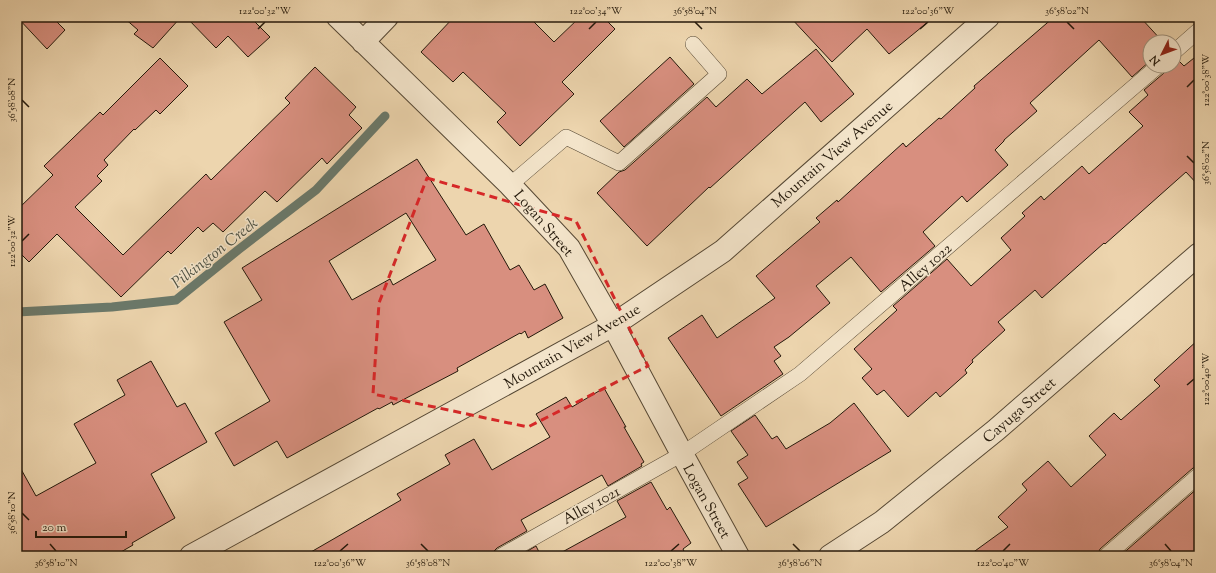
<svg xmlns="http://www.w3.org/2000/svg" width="1216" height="573" viewBox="0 0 1216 573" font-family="'Sorts Mill Goudy',serif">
  <rect width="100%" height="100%" fill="#edd5ae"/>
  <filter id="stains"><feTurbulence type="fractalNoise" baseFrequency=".005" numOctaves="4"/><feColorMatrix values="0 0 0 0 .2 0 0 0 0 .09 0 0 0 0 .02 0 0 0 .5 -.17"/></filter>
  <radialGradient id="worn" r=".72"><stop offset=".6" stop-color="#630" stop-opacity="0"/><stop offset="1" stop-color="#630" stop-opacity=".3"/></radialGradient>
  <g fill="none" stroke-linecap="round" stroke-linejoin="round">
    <!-- stream -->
    <path stroke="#6a796b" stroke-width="9" d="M17,312L112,307L176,300L238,250L316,190L385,116"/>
  </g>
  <!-- building -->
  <path fill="#d88f7f" stroke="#24190b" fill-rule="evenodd" d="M17,17H52L65,30L47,49Z
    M123,17H181L153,48L134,34L138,30Z
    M186,17H250L270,37L248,57L228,36L216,48Z
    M454,17H529L554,42L580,17H603L615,29L562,82L574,94L520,146L497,122L506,113L463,72L453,82L421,52Z
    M790,17H934L889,54L867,29L832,62Z
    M1054,17H1140L1163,42H1150V61L1132,77L1099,40L1030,103L1037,111L1004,140V141L995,150L1008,165L967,202L962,196L923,232L935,246L881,292L851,257L816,286L830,303L789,337L774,347L781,356L774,361L783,374L721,416L668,338L702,315L717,338L775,298L756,276L820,222L816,218L837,200L838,202L903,143L906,147L939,118L941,119L975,88L974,86Z
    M816,49L854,94L821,122L805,102L710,188L709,187L647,246L597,193L619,172L625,170L707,97L716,107L747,79L762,94Z
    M1199,54V186L1186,172L1105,244L1104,243L1042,298L1035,290L998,322L1005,330L972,360L973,362L965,370L967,373L940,397L936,392L908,417L884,390L877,395L862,378L872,369L854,349L897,310L893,306L947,259L971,286L1011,250L1001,238L1025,216L1022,213L1041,196L1044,200L1082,166L1089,174L1143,126L1129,112L1148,95L1144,90L1164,73L1167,66H1174V61L1178,60L1184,66Z
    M670,57L694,84L624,147L600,121Z
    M160,58L188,86L160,114L156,110L135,130L134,129L104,160L108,165L97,176L102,181L75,207L123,255L206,174L211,180L290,103L285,98L315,67L356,107L349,115L362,128L327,164L322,158L277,202L265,191L223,232L213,223L203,232L198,227L171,254L168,251L121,297L57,234L29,262L17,250V210L53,175L44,166L100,112L103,115Z
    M417,159L466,235L484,224L510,270L519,265L534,290L545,284L563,318L528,338L525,331L521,334L520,333L457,368L458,371L393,405L392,402L379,409L378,408L287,458L277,441L234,466L215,433L270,401L224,322L262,300L242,268ZM406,213L436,260L393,285L390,279L352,300L329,261Z
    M1199,339V466L1193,468L1100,549L1097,556H968L1008,527L998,517L1027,490L1022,484L1048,461L1071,487L1106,455L1089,436L1114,413L1121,420L1160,386L1154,380Z
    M151,361L177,407L185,403L207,442L151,474L175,518L132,543L133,545L114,556H24L17,543V462L36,496L96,463L74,424L125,395L117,380Z
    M604,388L626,427H624L644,462L641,464L642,466L608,486L602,475L521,520L527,531L497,548L493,552L492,556H304L401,500L397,494L450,464L445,455L474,439L492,470L550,437L536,414L566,397L572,407Z
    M854,403L891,451L766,527L738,484L748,478L737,462L748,455L731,431L755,415L772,439L777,436L786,449L830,423Z
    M651,482L667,510L670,507L691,543L683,549L686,556H555L626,517L617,501Z
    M1199,487V556H1120Z
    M536,546L541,556H519Z"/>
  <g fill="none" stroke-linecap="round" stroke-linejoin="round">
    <!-- service casing -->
    <g stroke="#564834" stroke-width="16">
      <path id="service" d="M1174,52L1199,30
        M510,185L566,137L619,163L719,74L693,44
        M501,556L682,454L800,374L1158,66
        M1106,556L1199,475"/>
    </g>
    <!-- minor casing -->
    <g stroke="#564834" stroke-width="24">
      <path id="minor" d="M338,17L510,185L569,248L613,325L682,454L738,556
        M363,42L387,17
        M191,556L613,325L723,251L988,17
        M830,556L882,522L996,430L1199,254"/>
    </g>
    <!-- service -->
    <use href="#service" stroke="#f3e4ca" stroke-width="15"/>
    <!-- minor -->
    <use href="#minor" stroke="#f3e4ca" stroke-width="22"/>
  </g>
  <!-- marked area -->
  <path fill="none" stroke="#d62828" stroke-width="3" stroke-dasharray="8 5" stroke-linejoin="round" d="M427,178L576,221L648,366L528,427L373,394L379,303Z"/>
  <!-- ticks -->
  <path fill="none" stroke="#24190b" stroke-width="1.5" d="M695,22L702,29M1067,22L1074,29M258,29L265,22M589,29L596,22M920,29L928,22M1187,87L1194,80M22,100L29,107M1187,156L1194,163M22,241L29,234M1187,385L1194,379M22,513L29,520M50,544L56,551M421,544L428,551M793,544L800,551M1165,544L1171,551M340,551L348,544M671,551L679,544M1003,551L1010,544"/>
  <g text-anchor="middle" stroke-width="3" stroke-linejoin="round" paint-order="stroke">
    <!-- street labels -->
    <g font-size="15" fill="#24190b" stroke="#f3e4ca">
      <text transform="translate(832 154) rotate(-41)" y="5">Mountain View Avenue</text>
      <text transform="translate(544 223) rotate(49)" y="5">Logan Street</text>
      <text transform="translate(925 267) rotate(-41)" y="5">Alley 1022</text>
      <text transform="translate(572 346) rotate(-30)" y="5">Mountain View Avenue</text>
      <text transform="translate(1019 410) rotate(-41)" y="5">Cayuga Street</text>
      <text transform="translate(707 501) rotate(61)" y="5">Logan Street</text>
      <text transform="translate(591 505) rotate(-29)" y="5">Alley 1021</text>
    </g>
    <!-- water labels -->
    <g font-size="16" font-style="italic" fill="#4d5143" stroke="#f3e4ca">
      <text transform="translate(214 252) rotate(-38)" y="6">Pilkington Creek</text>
    </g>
  </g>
  <!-- margin -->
  <rect width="1216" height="573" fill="none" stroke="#edd5ae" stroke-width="44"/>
  <!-- north arrow -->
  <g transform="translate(1162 54) rotate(228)"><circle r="19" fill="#f3e4ca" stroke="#a0937e"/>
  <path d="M0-3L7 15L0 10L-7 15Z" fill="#8f2418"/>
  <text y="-6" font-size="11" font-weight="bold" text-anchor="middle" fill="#24190b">N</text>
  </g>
  <!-- scale -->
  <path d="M36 531v6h90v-6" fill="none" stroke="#24190b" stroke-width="2"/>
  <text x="42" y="531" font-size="12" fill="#24190b" stroke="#f3e4ca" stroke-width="3" paint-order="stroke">20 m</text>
  <rect x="22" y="22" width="1172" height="529" fill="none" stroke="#24190b" stroke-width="1.5"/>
  <g font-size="10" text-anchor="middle" fill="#24190b">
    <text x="265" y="14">122°00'32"W</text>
    <text x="596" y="14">122°00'34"W</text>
    <text x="695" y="14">36°58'04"N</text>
    <text x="928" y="14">122°00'36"W</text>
    <text x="1067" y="14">36°58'02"N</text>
    <text transform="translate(1205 80) rotate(-90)" y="4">122°00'38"W</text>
    <text transform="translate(11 100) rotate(-90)" y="4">36°58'08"N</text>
    <text transform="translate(1205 163) rotate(-90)" y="4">36°58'02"N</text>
    <text transform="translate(11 241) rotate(-90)" y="4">122°00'32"W</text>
    <text transform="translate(1205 379) rotate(-90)" y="4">122°00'40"W</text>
    <text transform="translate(11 513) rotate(-90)" y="4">36°58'10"N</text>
    <text x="56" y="566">36°58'10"N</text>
    <text x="340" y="566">122°00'36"W</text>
    <text x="428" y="566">36°58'08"N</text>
    <text x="671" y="566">122°00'38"W</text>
    <text x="800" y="566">36°58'06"N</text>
    <text x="1003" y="566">122°00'40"W</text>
    <text x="1171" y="566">36°58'04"N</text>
  </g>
  <rect width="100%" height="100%" filter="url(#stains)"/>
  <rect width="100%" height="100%" fill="url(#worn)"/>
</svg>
